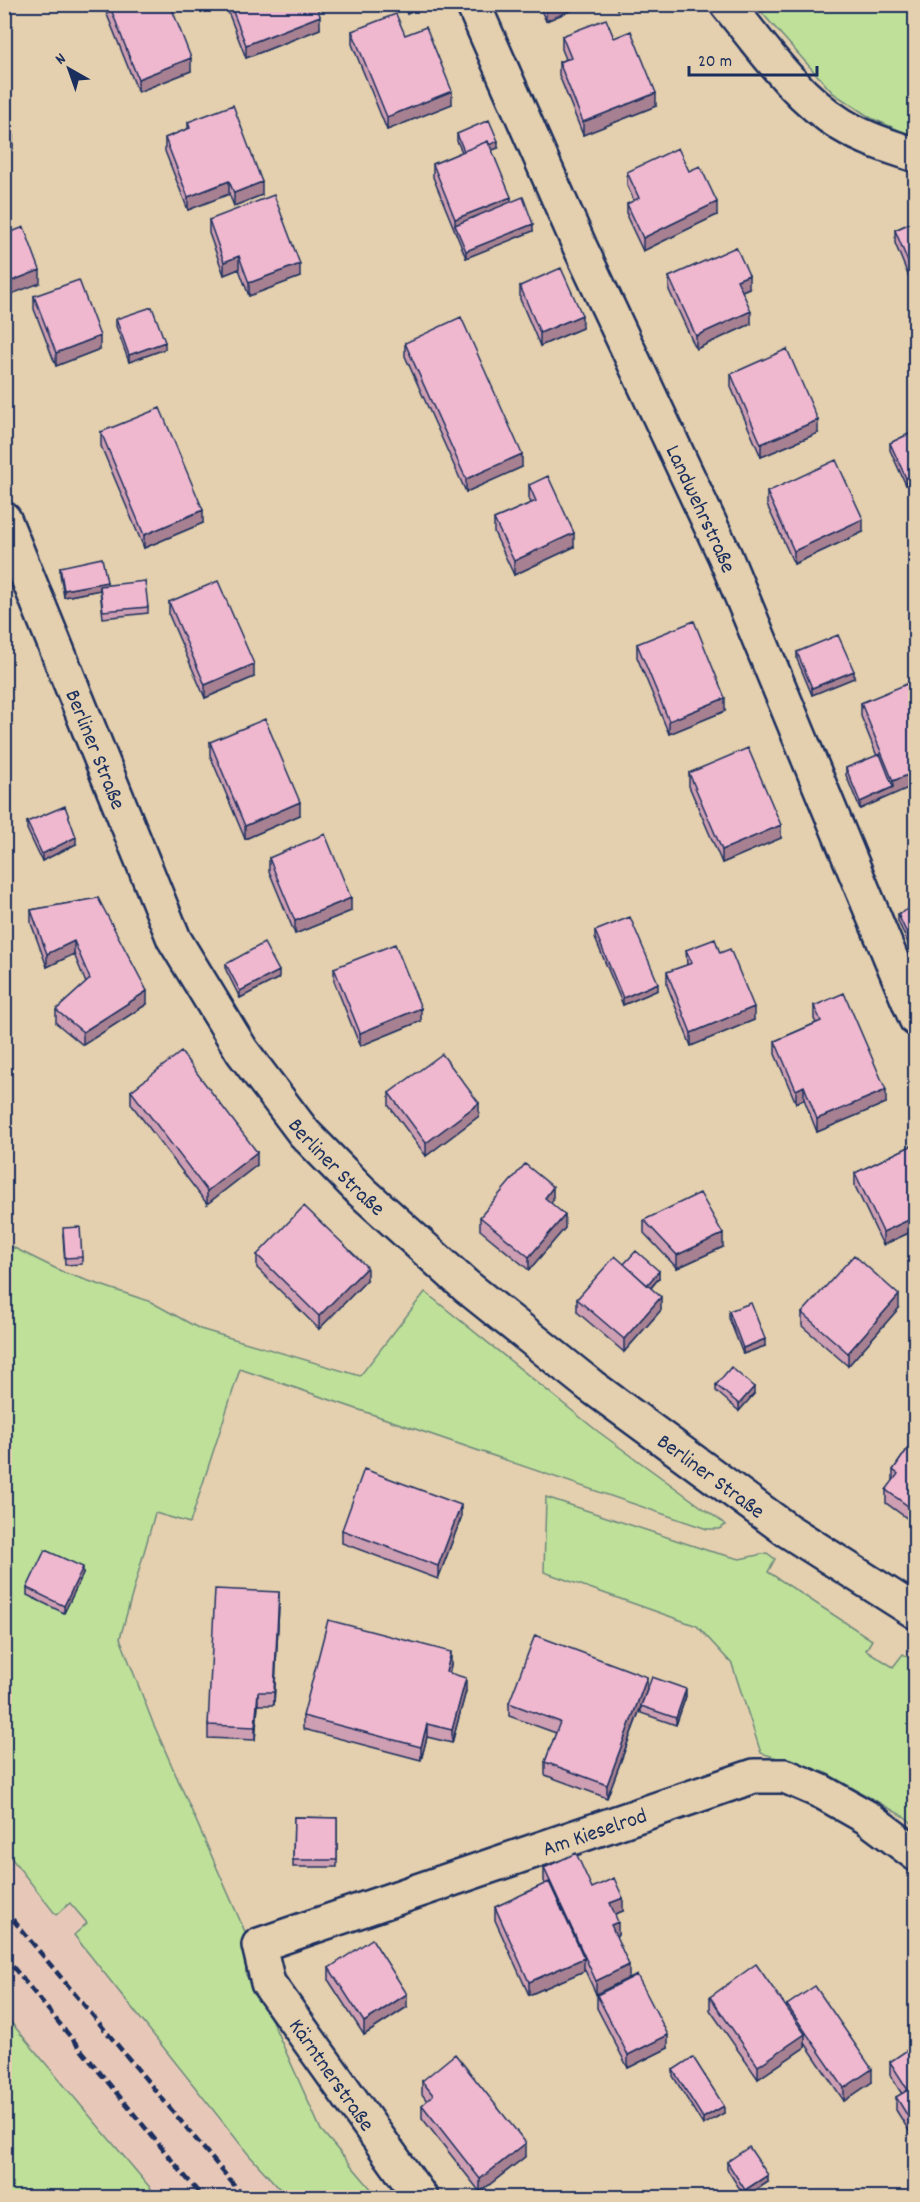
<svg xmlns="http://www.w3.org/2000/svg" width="920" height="2202" viewBox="0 0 920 2202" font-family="Dekko,sans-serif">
  <rect width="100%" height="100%" fill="#e4cfae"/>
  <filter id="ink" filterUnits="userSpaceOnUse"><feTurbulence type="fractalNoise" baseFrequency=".0167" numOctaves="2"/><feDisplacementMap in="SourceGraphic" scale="12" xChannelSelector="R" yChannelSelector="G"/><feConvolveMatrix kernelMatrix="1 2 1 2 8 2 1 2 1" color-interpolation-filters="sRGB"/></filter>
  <g filter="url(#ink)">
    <!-- built -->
    <path fill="#e7c8b8" d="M4,1850L55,1914L70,1902L87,1923L74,1935L249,2155L287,2197H158L5,2015Z"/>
    <!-- green -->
    <path fill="#bfe099" stroke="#6d887c" stroke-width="1.5" d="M755,5H915V137L871,118L833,93Z
      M4,1243L65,1273L151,1302L200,1329L360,1376L425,1292L596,1430L726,1525L719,1529H707L240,1369L190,1523L155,1513L120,1638L153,1723L246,1934V1975L272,2021L321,2130L378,2197H287L249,2155L74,1935L87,1923L70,1903L56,1915L5,1850Z
      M546,1497L709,1551L740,1559L767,1553L775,1559L768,1572L872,1640L866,1650L893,1667L903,1654L915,1662V1826L905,1817L826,1773L761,1753L732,1664L697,1626L544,1572Z
      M4,2014L158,2197H5Z"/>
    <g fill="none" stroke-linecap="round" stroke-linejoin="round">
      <!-- minor casing -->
      <g stroke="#1b2f5e" stroke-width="38">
        <g id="minor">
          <path id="s1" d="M473,4L580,247L725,556L916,1019"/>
          <path d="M727,4C761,46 796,97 842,125C865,139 891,147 916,155"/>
          <path id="s2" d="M4,519L174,939L242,1051L304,1133L361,1191L466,1286L591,1386L787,1530L916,1612"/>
          <path id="s3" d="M421,2198L268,1983L259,1945L754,1776H785L822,1792L868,1818L916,1854"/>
        </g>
      </g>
      <!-- minor -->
      <use href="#minor" stroke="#e4cfae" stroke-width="33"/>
      <!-- rail -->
      <path stroke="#1b2f5e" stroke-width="4.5" stroke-dasharray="9 4.5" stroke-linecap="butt" d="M4,1909L245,2198
        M4,1956L203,2198"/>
    </g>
    <!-- wall -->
    <path fill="#ce9eb2" stroke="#1b2f5e" stroke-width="1.5" d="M106,4H170L191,71L138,92L106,12Z
      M225,4H316L320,29L246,58Z
      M403,4H430L407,14Z
      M538,4H586L546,21Z
      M352,31L405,35L452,104L387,130L352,44Z
      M562,36L656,106L583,135L559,75V62L566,59L562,49Z
      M188,122L262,195L234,206L229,194L188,210L165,151V138L188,129Z
      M457,134L498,148L492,150L511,202L533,231L466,258L433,177V164L462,152L457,141Z
      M689,171L717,215L643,251L627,217V204L634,201L627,185V172Z
      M209,220L300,277L249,296L239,269L224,275L209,233Z
      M915,221V292L895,243V230Z
      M669,277L749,288L742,291L751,324L696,349L669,290Z
      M520,286L582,328L540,346L520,299Z
      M34,296L100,349L56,366L34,309Z
      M116,319L165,349L129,362L116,326Z
      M405,343L522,467L466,492L405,356Z
      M731,374L818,433L761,457L731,387Z
      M915,431V481L906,485L890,450V443Z
      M101,432L203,523L144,548L101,446Z
      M529,485L574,547L514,575L494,532V519L531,503L529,498Z
      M767,492L863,532L794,564L767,505Z
      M60,567L107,585L148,607V613L103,618L100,590L64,597L60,574Z
      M169,602L254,677L205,698L169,615Z
      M637,644L725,711L669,734L637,657Z
      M797,652L854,678L812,695L797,659Z
      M915,684L893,794L860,809L846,775V768L877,756L861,716V703Z
      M210,742L300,815L245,839L210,755Z
      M689,773L781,838L722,863L689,786Z
      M27,822L76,844L42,861L27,829Z
      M269,858L351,911L295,934L269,871Z
      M98,898L147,1004L83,1045L56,1023V1010L86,983L74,954L47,967L31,923V910Z
      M915,906V958L898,921V914Z
      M595,931L658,990L623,1005L595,938Z
      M686,950L720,953L754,1020L691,1046L667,985V972L687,965Z
      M226,964L279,978L240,998L226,970Z
      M334,968L421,1021L360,1046L334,981Z
      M814,1006L886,1103L817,1132L804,1099L796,1103L775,1054V1041L816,1023L814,1019Z
      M131,1091L257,1165L207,1204L131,1104Z
      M389,1093L479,1116L426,1156L389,1106Z
      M915,1144V1230L883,1245L855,1186V1173Z
      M553,1200L551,1203L565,1228L529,1270L480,1230V1217Z
      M644,1220L723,1247L677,1268L644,1233Z
      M63,1235L82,1257V1264L65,1265Z
      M257,1255L367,1280L319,1329L257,1268Z
      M624,1264L659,1278L651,1288L661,1310L624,1352L577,1312V1299Z
      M899,1308L848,1366L802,1326V1313Z
      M729,1311L765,1346L743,1354L729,1318Z
      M716,1385L754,1394L739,1411L716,1391Z
      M915,1438V1524L886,1503V1490L893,1482V1470Z
      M461,1518L438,1579L342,1543V1530Z
      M83,1574L64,1613L27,1595V1588Z
      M279,1605L274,1705H258L255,1740L208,1738V1725Z
      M451,1665L449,1673L466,1691L452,1743L427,1737L421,1760L303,1729V1716Z
      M647,1689L686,1696L676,1725L641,1713V1707L607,1798L545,1775V1762L556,1733L509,1716V1703Z
      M294,1817L337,1818V1867H293Z
      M544,1868L592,1888L623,1911L615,1914L618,1935L616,1936L596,1994L584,1968V1971L529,1995L495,1920V1907L545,1884L544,1881Z
      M329,1968L407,2007L364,2035L329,1981Z
      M597,1995L668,2048L628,2068L597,2008Z
      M710,1997L787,2009V2005L872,2082L844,2101L805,2043V2047L758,2079L710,2010Z
      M915,2045L914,2139L896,2110V2097L902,2094L890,2075V2062Z
      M673,2070L724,2113L703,2125L673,2076Z
      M422,2081L526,2156L480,2192L422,2118V2105L427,2101L422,2094Z
      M727,2162L768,2182L745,2197L727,2169Z"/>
    <!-- shaded-wall -->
    <path fill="#a78191" stroke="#1b2f5e" stroke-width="1.5" d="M413,4H430L407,14V7Z
      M555,4H586L546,21V8Z
      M617,4H631L617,10Z
      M320,16V29L246,58V45Z
      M191,58V71L138,92V79Z
      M452,91V104L387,130V117Z
      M656,93V106L583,135V122Z
      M13,136V149L4,152V139Z
      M498,141V148L465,161V154Z
      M229,181V194L188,210V197Z
      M262,182V195L234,206V193Z
      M511,197V210L455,225V219Z
      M717,202V215L643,251V238Z
      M533,224V231L466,258V251Z
      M239,256V269L224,275V262Z
      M300,264V277L249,296V283Z
      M40,270V283L4,297V284Z
      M749,275V288L737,293V280Z
      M751,311V324L696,349V336Z
      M582,315V328L540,346V333Z
      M100,336V349L56,366V353Z
      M165,342V349L129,362V355Z
      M818,420V433L761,457V444Z
      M522,454V467L466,492V479Z
      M915,474V481L906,485V478Z
      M203,510V523L144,548V535Z
      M863,519V532L794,564V551Z
      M574,533V547L514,575V561Z
      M107,582V588L100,586V590L64,597V590Z
      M254,664V677L205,698V685Z
      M854,671V678L812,695V688Z
      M725,698V711L669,734V721Z
      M915,772V785L860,809V802L893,787V781Z
      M5,778V791L4,792V779Z
      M300,802V815L245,839V826Z
      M781,825V838L722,863V850Z
      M76,837V844L42,861V854Z
      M351,898V911L295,934V921Z
      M74,941V954L47,967V954Z
      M279,971V978L240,998V991Z
      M658,983V990L623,1005V998Z
      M147,991V1004L83,1045V1032Z
      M754,1007V1020L691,1046V1033Z
      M421,1008V1021L360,1046V1033Z
      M804,1086V1099L796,1103V1090Z
      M886,1090V1103L817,1132V1119Z
      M479,1103V1116L426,1156V1143Z
      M257,1152V1165L207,1204V1191Z
      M553,1187V1200L545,1211V1198Z
      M565,1215V1228L529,1270V1257Z
      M915,1217V1230L883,1245V1232Z
      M723,1234V1247L677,1268V1255Z
      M367,1267V1280L319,1329V1316Z
      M659,1271V1278L646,1293V1286Z
      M899,1295V1308L848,1366V1353Z
      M661,1297V1310L624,1352V1339Z
      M765,1339V1346L743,1354V1348Z
      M754,1387V1394L739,1411V1404Z
      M461,1505V1518L438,1579V1566Z
      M83,1567V1574L64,1613V1606Z
      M279,1592V1605L274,1705V1692Z
      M451,1652V1665L446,1686V1672Z
      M647,1677V1690L607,1798V1785Z
      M466,1678V1691L452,1743V1730Z
      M686,1689V1696L676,1725V1718Z
      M258,1692V1705L255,1740V1727Z
      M427,1724V1737L421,1760V1747Z
      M623,1898V1911L610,1916V1903Z
      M618,1922V1935L611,1938V1925Z
      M584,1958V1971L529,1995V1982Z
      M629,1965V1978L596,1994V1981Z
      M407,1994V2007L364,2035V2022Z
      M805,2034V2047L758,2079V2066Z
      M668,2035V2048L628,2068V2055Z
      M872,2069V2082L844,2101V2088Z
      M724,2106V2113L703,2125V2118Z
      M914,2126H915V2139H914Z
      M526,2143V2156L480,2192V2179Z
      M768,2175V2182L745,2197V2190Z"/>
    <!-- building -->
    <path fill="#efb8cf" stroke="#1b2f5e" stroke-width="1.5" d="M109,4H170L191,58L138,79Z
      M230,4H316L320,16L246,45Z
      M544,4H555L546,8Z
      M396,14L405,35L426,27L452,91L387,117L352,31Z
      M606,19L614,38L631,31L656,93L583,122L559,62L571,58L562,36Z
      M233,105L262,182L234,193L229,181L188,197L165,138L190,128L188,122Z
      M4,113L13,136L4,139Z
      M489,120L498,141L489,145L488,141L464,151L457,134Z
      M488,141L511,197L455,219L433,164Z
      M678,148L689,171L700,166L717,202L643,238L627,204L639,198L627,172Z
      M274,195L300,264L249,283L239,256L224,262L209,220Z
      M523,197L533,224L466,251L455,225Z
      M915,221V279L895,230Z
      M24,227L40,270L4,284V235Z
      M736,247L749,275L737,280L751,311L696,336L669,277Z
      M561,268L582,315L540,333L520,286Z
      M79,280L100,336L56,353L34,296Z
      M152,307L165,342L129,355L116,319Z
      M461,317L522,454L466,479L405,343Z
      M787,349L818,420L761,444L731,374Z
      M160,408L203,510L144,535L101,432Z
      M915,431V474L906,478L890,443Z
      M836,460L863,519L794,551L767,492Z
      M548,476L574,533L514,561L494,519L536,501L529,485Z
      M102,558L107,582L64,590L60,567Z
      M145,581L148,607L103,611L100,586Z
      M218,581L254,664L205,685L169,602Z
      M694,621L725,698L669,721L637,644Z
      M838,635L854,671L812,688L797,652Z
      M914,681L915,684V772L893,781L861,703Z
      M265,719L300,802L245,826L210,742Z
      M748,748L781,825L722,850L689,773Z
      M880,754L893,787L860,802L846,768Z
      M65,806L76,837L42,854L27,822Z
      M325,834L351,898L295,921L269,858Z
      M98,898L147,991L83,1032L56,1010L90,979L74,941L47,954L31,910Z
      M915,906V951L898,914Z
      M630,917L658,983L623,998L595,931Z
      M715,939L720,953L730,949L754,1007L691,1033L667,972L692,963L686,950Z
      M264,943L279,971L240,991L226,964Z
      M395,944L421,1008L360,1033L334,968Z
      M844,993L886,1090L817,1119L804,1086L796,1090L775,1041L821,1021L814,1006Z
      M181,1052L257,1152L207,1191L131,1091Z
      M442,1054L479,1103L426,1143L389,1093Z
      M915,1144V1217L883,1232L855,1173Z
      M525,1164L553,1187L545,1198L565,1215L529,1257L480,1217Z
      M700,1193L723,1234L677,1255L644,1220Z
      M304,1206L367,1267L319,1316L257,1255Z
      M80,1227L82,1257L65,1258L63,1228Z
      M636,1251L659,1271L647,1285L624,1264Z
      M854,1255L899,1295L848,1353L802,1313Z
      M615,1256L661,1297L624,1339L577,1299Z
      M751,1303L765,1339L743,1348L729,1311Z
      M731,1367L754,1387L739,1404L716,1385Z
      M915,1438V1511L886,1490L898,1474L893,1470Z
      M364,1469L461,1505L438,1566L342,1530Z
      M45,1550L83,1567L64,1606L27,1588Z
      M215,1589L279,1592L274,1692H258L255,1727L208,1725Z
      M328,1620L451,1652L446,1672L466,1678L452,1730L427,1724L421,1747L303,1716Z
      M535,1635L647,1677L607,1785L545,1762L560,1722L509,1703Z
      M652,1677L686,1689L676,1718L641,1706Z
      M294,1817L337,1818V1860H293Z
      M576,1853L592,1888L614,1878L623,1898L610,1903L618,1922L611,1925L629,1965L596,1981L544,1868Z
      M549,1882L584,1958L529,1982L495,1907Z
      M372,1939L407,1994L364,2022L329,1968Z
      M756,1964L805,2034L758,2066L710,1997Z
      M637,1975L668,2035L628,2055L597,1995Z
      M815,1986L872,2069L844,2088L787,2005Z
      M915,2045V2126H914L896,2097L908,2090L890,2062Z
      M455,2054L526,2143L480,2179L422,2105L433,2095L422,2081Z
      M693,2057L724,2106L703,2118L673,2070Z
      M749,2147L768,2175L745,2190L727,2162Z"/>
  </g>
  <g text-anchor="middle" stroke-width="4.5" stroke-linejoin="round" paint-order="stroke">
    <!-- street labels -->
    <g font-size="22" fill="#1b2f5e" stroke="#e4cfae">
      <text dy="8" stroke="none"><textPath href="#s1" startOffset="554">Landwehrstraße</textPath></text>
      <text dy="8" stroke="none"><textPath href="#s2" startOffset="248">Berliner Straße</textPath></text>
      <text dy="8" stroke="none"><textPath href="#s2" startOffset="734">Berliner Straße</textPath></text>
      <text dy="8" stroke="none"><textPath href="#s2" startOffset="1220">Berliner Straße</textPath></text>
      <text dy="8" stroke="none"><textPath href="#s3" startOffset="657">Am Kieselrod</textPath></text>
      <text transform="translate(333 2074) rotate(55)" y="8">Kärntnerstraße</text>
    </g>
  </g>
  <!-- margin -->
  <rect width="920" height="2202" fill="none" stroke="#e4cfae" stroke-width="24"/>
  <rect x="12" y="12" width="896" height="2178" fill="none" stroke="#1b2f5e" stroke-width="2" filter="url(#ink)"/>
  <!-- north arrow -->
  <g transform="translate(69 69) rotate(320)" stroke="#e4cfae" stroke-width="4.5" paint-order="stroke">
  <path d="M0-4.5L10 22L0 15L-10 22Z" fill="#1b2f5e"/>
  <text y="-9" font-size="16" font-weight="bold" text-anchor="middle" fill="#1b2f5e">N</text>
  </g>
  <!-- scale -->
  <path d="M689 66v9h128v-9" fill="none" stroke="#1b2f5e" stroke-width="3"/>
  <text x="698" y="66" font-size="18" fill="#1b2f5e" stroke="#e4cfae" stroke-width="4.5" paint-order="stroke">20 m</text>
</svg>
